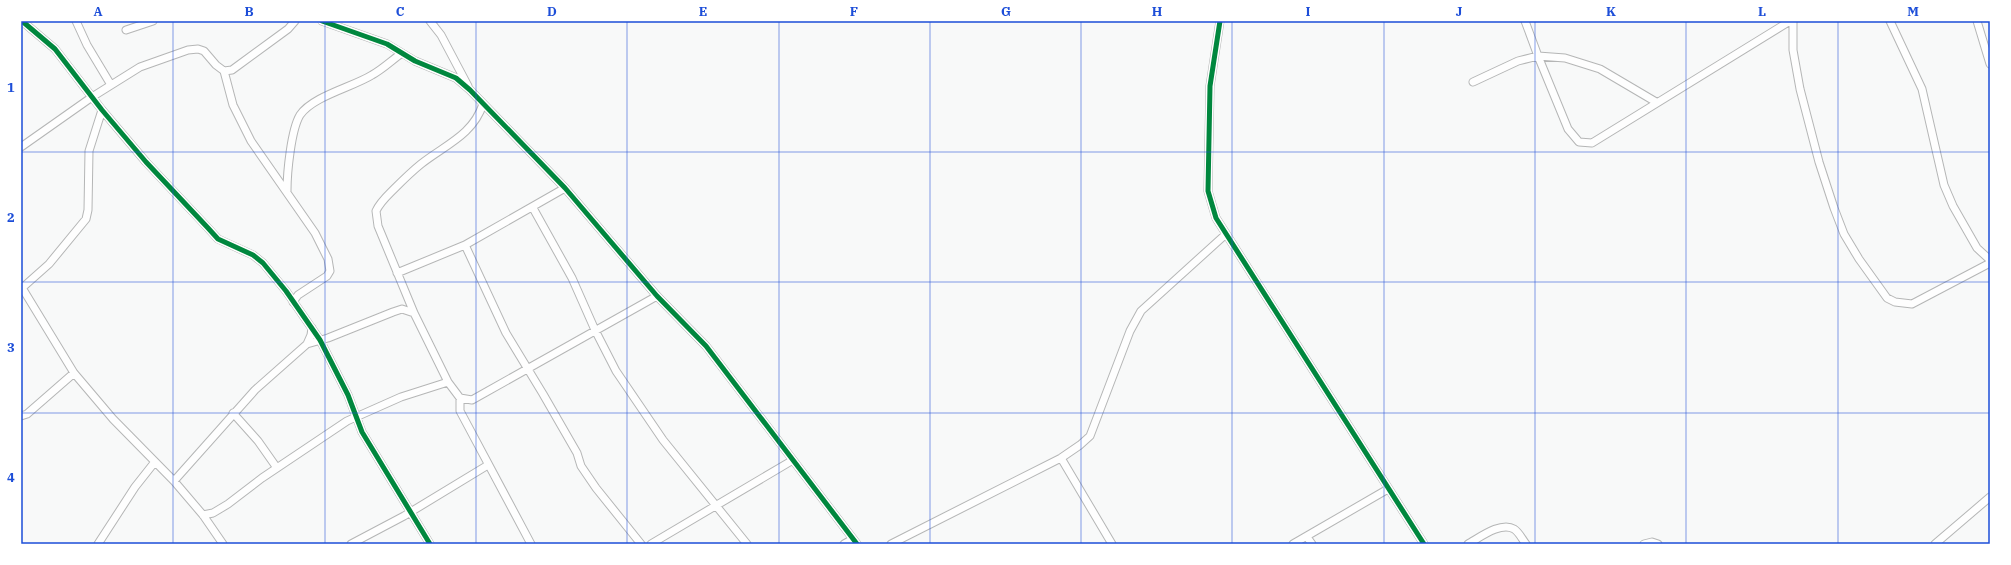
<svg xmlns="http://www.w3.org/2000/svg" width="2011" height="565" viewBox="0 0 2011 565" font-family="'IBM Plex Serif',serif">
  <rect width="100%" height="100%" fill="#f8f9f9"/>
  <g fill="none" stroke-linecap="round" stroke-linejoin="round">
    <!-- street casing -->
    <g stroke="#b5b6b6" stroke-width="9">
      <path id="street" d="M22,21L55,49L102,110L146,162L208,228L218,239L253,255L263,263L286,291L320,340L348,395L362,432L430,544
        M76,21L87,45L111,85
        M322,21L387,44L415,61L456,78L470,90L565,188L657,296L706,346L857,544
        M430,21L441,35L468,86
        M1220,21L1210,86L1208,191L1216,218L1424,544
        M1525,21L1538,56L1565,58L1600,69L1656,102
        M1793,21V50L1800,89L1819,162L1834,208L1844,234L1859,259L1887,298L1895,302L1912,304L1990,263
        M1890,21L1922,89L1944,185L1953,206L1977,248L1990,260
        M1977,21L1990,64
        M126,30L153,21
        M224,71L233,105L251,141L315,233L328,259L330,271L327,276L298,295L293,302
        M1473,82L1518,61L1538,56L1568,129L1579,142L1592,143L1790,21
        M483,104C473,135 445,145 421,164C411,172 402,181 394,189C387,196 380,202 376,211L378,226L414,313L448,382L460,398L472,400L657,296
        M21,147L92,97L140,67L188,50L198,49L204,51L216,65L224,71L232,70L288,29L295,21
        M287,191C287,173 291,130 300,115C313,96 353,87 372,75C383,69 392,60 402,53
        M533,208L572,278L595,330L616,371L663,440L747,544
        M465,245L506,333L543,394L577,453L581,466L596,488L641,544
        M397,273L465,245L565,188
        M21,286L74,373L113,419L174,481L203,515L223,544
        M22,288L49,264L86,219L88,210L89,151L102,110
        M307,344L328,338L393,312L402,309L414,313
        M460,398V411L531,544
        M233,413L258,441L277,468
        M21,416L27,414L74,373
        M1061,458L1112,544
        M174,481L255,390L307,344L311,335L312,328
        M203,515L213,513L228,504L262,478L347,421L401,397L448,382
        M1307,537L1312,544
        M98,544L135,487L154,463
        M351,544L404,516L488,465
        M651,544L793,460
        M844,544L853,539
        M891,544L1061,458L1080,445L1090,436L1130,331L1141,311L1226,234
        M1293,544L1388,489
        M1468,544C1479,538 1501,521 1514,529C1519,532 1522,539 1526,544
        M1644,544L1652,542L1658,544
        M1935,544L1990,497"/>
    </g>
    <!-- street -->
    <use href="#street" stroke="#fefefe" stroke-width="7"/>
    <!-- cycleway casing -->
    <g stroke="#fff" stroke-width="8">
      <path id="cycleway" d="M22,21L55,49L102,110L146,162L208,228L218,239L253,255L263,263L286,291L320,340L348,395L362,432L430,544
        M322,21L387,44L415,61L456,78L470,90L565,188L657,296L706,346L857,544
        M1220,21L1210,86L1208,191L1216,218L1424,544"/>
    </g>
    <!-- cycleway -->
    <use href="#cycleway" stroke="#00873e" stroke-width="5"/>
  </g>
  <!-- grid -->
  <path fill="none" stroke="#1d4ed8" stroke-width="1" stroke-opacity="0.55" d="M173,21V544M325,21V544M476,21V544M627,21V544M779,21V544M930,21V544M1081,21V544M1232,21V544M1384,21V544M1535,21V544M1686,21V544M1838,21V544M21,152H1990M21,282H1990M21,413H1990"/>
  <!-- border -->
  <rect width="2011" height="565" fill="none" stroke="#ffffff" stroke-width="44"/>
  <rect x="22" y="22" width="1967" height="521" fill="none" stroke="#1d4ed8" stroke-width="1.5"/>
  <g font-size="13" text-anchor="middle" font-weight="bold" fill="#1d4ed8">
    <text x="98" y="16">A</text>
    <text x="249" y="16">B</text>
    <text x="400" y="16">C</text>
    <text x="552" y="16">D</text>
    <text x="703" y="16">E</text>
    <text x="854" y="16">F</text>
    <text x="1006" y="16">G</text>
    <text x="1157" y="16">H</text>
    <text x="1308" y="16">I</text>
    <text x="1459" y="16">J</text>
    <text x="1611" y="16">K</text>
    <text x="1762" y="16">L</text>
    <text x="1913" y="16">M</text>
    <text x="11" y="92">1</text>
    <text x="11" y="222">2</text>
    <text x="11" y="352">3</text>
    <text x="11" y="482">4</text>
  </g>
</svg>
